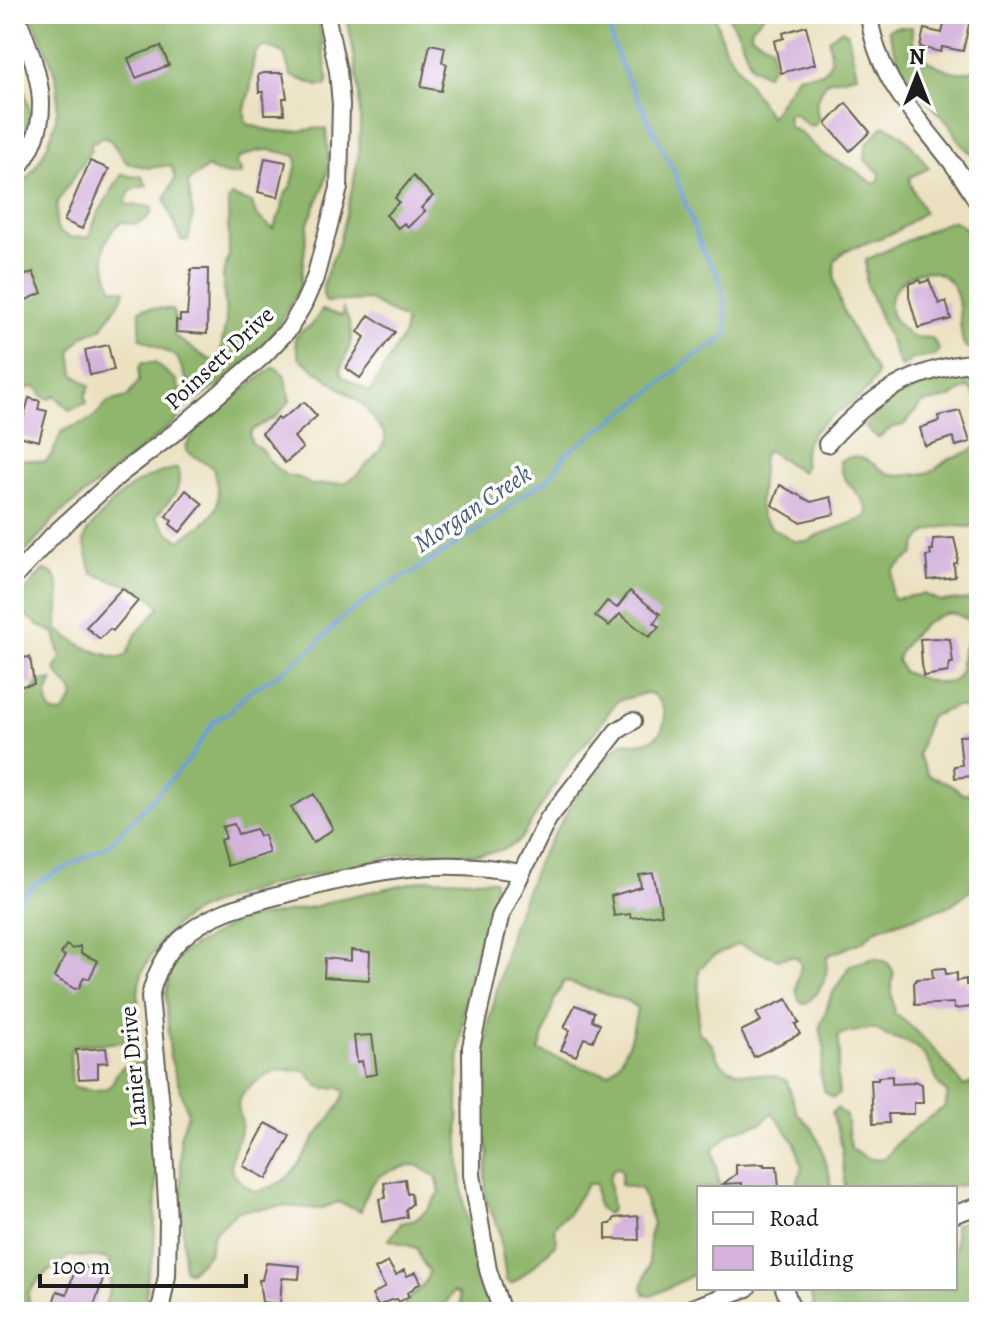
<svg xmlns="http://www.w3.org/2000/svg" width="993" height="1326" viewBox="0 0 993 1326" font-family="Alegreya,serif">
  <rect width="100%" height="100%" fill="#fff"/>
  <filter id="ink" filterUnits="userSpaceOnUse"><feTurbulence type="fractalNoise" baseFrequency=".0125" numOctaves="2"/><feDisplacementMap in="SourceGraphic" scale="16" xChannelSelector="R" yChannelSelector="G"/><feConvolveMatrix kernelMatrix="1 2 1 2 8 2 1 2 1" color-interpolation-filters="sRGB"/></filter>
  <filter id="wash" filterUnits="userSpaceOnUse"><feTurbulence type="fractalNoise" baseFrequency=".006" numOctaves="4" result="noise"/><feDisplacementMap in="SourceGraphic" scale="32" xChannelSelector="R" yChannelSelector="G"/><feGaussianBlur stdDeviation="1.8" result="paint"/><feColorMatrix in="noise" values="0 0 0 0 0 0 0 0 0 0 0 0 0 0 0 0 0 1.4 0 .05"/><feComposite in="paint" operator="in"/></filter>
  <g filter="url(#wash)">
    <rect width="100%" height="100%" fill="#ebe1c0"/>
    <!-- forest -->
    <path fill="#8fb66c" stroke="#566944" stroke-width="2" fill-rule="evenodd" d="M31,14H192L229,19L237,14H318L328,80L326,86H319L291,76L284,54C245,31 255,70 250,91C247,103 243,109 246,123C262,130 281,133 299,131C309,130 316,127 326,129L329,164L324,186L308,223L300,288L272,335L229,378L196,401L177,357L140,338V310L145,308L172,309L176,321L174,336C190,345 201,358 218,363L226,322L223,275L229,255L228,201L231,196L252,203L256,215L273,229L282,210L284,196L292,184L297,163L296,156C270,149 262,146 238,159L236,164L240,168L241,174C233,177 214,173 208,167L188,182L193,217L188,241L181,240L165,200L175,178L171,165L150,168L127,163L110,140L102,137L91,143V150L57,203L56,224L59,232L71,238L89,237L97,215L122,174L134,177L141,175L147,186C132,188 129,189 125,204L152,207V213C141,224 137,227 123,221C95,242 104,261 112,288L125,290C122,304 108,315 102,328L83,336L71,351L74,374L90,386L85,397L87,403L69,410L55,395L50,399L43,397L36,387L19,389L14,394V193C42,165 62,127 57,85C54,62 39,36 31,14Z
      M346,14H714L724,46L770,117L797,76L824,72L831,61L829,39L842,29L848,34L857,75L828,81C818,94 813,102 819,119L815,125L809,126L793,113L787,116L789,127L802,134L821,153L853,169L874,184L879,181L880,173L865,160L866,145L884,125C905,132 917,152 929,168L910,177V184L924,212L895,232L845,251L835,260C829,299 859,340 877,373C869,408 794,418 805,466L802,472L767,450L763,456L759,506L762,517L771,527L794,541H809L816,536L865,518L868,513C866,494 839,484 840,461C867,447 873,470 891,474C902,476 919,475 930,472C937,469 944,461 951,458C965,453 968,454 979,444V519L970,527C946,525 919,525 914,554L893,570L891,593L893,599L924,594L940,601L979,599V625C971,623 963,616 955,614C934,609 901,642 897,660L903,672C916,676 952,693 959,674C964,663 959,652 967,642L979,652V713L957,706L929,717L918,755L928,775L955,787L962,794L979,792V872L974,878L970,891L949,906L877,929L862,942L827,956C828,978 823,988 807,1003L801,1002C792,990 799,978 801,965L798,958L791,956L778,959L738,944L712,957L699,969L698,1031C702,1035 709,1040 712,1045C717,1054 715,1060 725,1066C744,1079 768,1070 787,1081L797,1113L812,1128L821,1146L831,1180L830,1188H796L802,1166L795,1143L772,1112L762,1123L731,1132L713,1150L720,1188H699V1272L652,1296L645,1295L642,1288L649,1264V1237L653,1224L641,1189L620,1185L622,1172L618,1167L612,1171L609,1178L612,1210L607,1214C594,1207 596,1197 596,1184H587L568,1214L557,1223L554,1229L557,1241C554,1248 518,1281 511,1284L506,1280L499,1229L486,1200L485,1174L489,1154L482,1128V1100L488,1027L512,926L539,859L594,769L623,742C629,742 637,744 643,742C668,738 672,709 652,694L646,693L617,701L589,739L571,759L520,840C489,864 449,850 414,852C394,853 374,864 355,867C314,873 205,898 177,924C163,937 144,962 140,980C136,1000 138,1021 140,1041L80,1045L73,1047L70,1052L72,1086C81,1089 102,1093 110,1086C116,1079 115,1070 125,1066C130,1064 138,1063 144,1062L158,1137L154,1252L147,1278L146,1302L140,1312H103C109,1294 113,1279 109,1260C98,1255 82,1258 69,1256L41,1277L28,1293L30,1312H14V706L28,698L39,681L53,680C47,692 43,702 53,713L62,714L74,698L72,691L55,670L61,658L55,633L40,626L20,611L21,596L43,570C67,571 58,612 57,629C78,645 95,654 121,658L127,654L136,634L160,607C143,584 117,584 92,573L84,542L87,532C118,496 130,479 177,468C185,490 169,500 156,516L170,534L181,540C216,514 225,513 213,468L186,451C186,428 255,382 274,367L284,374L290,401L276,417L252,430L249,436L252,443L263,451L270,462L285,475L300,478L311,485L345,483L357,475L378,453L385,441V434L363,405L299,358L295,339L299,332L311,326L322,310L342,316L343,309C358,335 350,346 340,371L343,377L370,392L404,334L405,320L369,300L326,302C315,286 336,257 340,239C346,209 357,178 359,148C363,103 356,58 346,14ZM564,981L628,1001L637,1008C633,1030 627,1060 609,1073L590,1070L539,1051L554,1001Z
      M727,14H765L752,27L751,35L771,46L773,65L765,75L751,66L739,34Z
      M895,27H912L914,54C934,63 960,82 979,66V154H972L960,143L949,124L908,80L900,65L888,30Z
      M14,43L30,113L29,134L14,156Z
      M949,221C991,223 979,317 979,346L970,349L964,346C958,329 962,304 955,290C935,250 881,282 891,314C894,323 906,331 912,337L932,338L939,349L935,356L912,359L901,368L866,283V260Z
      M142,363H155L176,380L183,399V412L175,422L55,518L14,566V458L45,462L53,453L62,431L92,419L108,402L127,397L139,381V368Z
      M956,376L979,377V419L977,401L973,390L967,388L949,398L922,403L904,425L893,427L878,438L866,428C871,398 932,383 956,376Z
      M428,879L494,880C497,917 477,934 471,967C451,1066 452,1219 491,1312H462L459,1294L453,1292L441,1312H399C407,1295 426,1290 429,1271L421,1260L417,1248L389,1240L401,1223L415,1220L428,1209L440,1192L436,1177L416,1165C382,1170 368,1177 361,1211L338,1202L320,1209L284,1206L238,1211L213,1234L209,1253L190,1272L184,1269L180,1137L188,1113L170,1057L166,993L171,970L182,953L236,922L317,906L338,899ZM306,1071C322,1091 317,1088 341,1088L345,1093C336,1115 330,1117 317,1135C295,1165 297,1182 255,1192C221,1170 230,1165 241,1129C244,1119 238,1114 238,1105C239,1091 262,1076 274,1072C283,1069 297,1071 306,1071Z
      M875,958L888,963L894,973L891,983L894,1013C922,1033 943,1058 963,1086L978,1081L979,1073V1172L968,1184L942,1188H845L842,1148L832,1112L837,1108L846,1116L851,1149C861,1154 875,1165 886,1157C891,1153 894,1146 898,1142C904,1136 938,1110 944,1108L948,1094C932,1080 937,1073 926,1058C916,1043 906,1042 890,1037C884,1036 880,1030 874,1029C871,1028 844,1034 838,1035L840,1055L837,1075L839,1094L833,1098L825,1092L820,1072L825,1050L820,1027L831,996L850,965Z
      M979,1216V1312H815L809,1288H955V1225Z"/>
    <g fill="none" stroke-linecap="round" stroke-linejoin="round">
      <!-- stream -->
      <path stroke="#6f9ed8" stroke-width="4" d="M14,904L35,884L109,845L188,761L214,721L228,713L249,691L279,674L313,648L341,619L384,587L414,572L499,516L521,496L549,479L567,453L646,396L691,359L727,336L725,303L718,275L703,252L674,172L620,63L604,14"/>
    </g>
    <g id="blocks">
      <!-- building -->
      <path fill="#d4b2dc" d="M946,15L970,20L963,51L942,47L941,52L920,47L924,29L942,33Z
        M806,26L815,64L781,73L774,41L784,38L783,33Z
        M430,44L445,47L442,62L447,64L441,91L421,87Z
        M161,46L169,65L136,78L128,58Z
        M263,73H283L287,98H283L284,114H264L263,92H259L258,75Z
        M846,103L870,132L850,151L826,124Z
        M265,158L286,162L278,197L258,192Z
        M90,161L109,169L82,229L64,221Z
        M413,176L433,196L421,208L425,211L408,227L404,223L398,228L386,215L399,202L395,198Z
        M191,269H208L207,334L176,332V320L180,321V315H187Z
        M33,272L42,293L22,302L14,280Z
        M920,280L921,283L929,280L939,304L946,301L951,319L918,328L909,297V284Z
        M369,315L395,332L360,378L346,368L365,337L358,332Z
        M108,345L114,370L90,375L85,350Z
        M29,398L40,401L38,409L47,411L39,441L18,436Z
        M304,402L317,416L294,437L303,448L285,463L262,433L278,418L280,420Z
        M960,411L970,442L956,446L953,437L925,446L920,428L939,421L938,416Z
        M780,485L811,502L831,497L835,514L800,522L772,505Z
        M186,490L203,504L180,532L170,524L172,521L166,516Z
        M954,538L958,555L957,563L954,564L955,577L928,580L926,556L931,555L930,550H933V539Z
        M122,588L138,601L113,631L110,629L100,639L86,627Z
        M630,591L660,614L654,623L659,627L649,637L620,614L609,626L595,616L607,601L617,608Z
        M936,638L950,639L953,663H950L948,672L923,676L920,639Z
        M30,657L34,684L14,687L16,659Z
        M979,735V775L955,778L954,766L962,765L959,736Z
        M314,794L333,829L313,843L291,807Z
        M234,824L238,834L256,829L259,836L264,835L269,853L227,866L220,840L226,838L222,827Z
        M653,873L662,914L631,918L630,914L614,916L611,896L641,887L639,875Z
        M66,945L73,949L80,946L81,953L98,961L89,979L84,977L79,988L75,989L54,977L65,956L61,954Z
        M351,950L370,952L369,980L324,977L325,958L351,961Z
        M945,968L946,974L957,973V981L966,979V985L971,984L972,1007L954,1009V1003L915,1005L914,983L917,979L933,978L932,969Z
        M787,999L799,1023L795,1024L800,1034L754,1057L741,1031L761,1021L756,1013Z
        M575,1005L594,1012L592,1020L600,1024L593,1041L584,1038L576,1056L561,1050L570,1030L564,1028Z
        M372,1035L377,1074L365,1076L362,1061L357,1062L354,1036Z
        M106,1048L108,1062L98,1063V1078L79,1079L76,1050Z
        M892,1076V1084L912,1083L914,1081L922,1084L923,1103H914V1114H888L889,1123L873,1124L871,1080H878V1077Z
        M266,1123L290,1136L267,1179L243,1166Z
        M764,1164V1166H777L779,1188H742V1183L723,1184L736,1174V1165Z
        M405,1179L407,1194L411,1193L412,1204L406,1209L407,1217L383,1222L379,1199L386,1198L384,1183Z
        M638,1216L639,1240L606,1239V1224H611L615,1218Z
        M388,1262L396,1275L404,1270L407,1276L416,1272L421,1282L407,1293L409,1296L399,1302L397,1299L389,1301L378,1306L372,1295L385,1287L375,1269Z
        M266,1263L300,1266L299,1279L282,1278L280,1304L262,1302L259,1280H262Z
        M77,1264L105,1273L92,1312H50L57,1291L67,1294Z"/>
    </g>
  </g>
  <g filter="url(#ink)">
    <use href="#blocks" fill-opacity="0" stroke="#646155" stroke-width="2"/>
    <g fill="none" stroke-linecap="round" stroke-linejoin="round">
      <!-- minor casing -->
      <g stroke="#646155" stroke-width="20">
        <path id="minor" d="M869,14C878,97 943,135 979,205
          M14,173C60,120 38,71 16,14
          M827,444C870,395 913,368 979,362
          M14,577L53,535L119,475L174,433L263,356L289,329L303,305L315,278L339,188L341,104L338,71L326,14
          M955,1214L979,1206
          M784,1288L793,1312
          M156,1312L161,1306L167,1276L168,1220L162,1116L150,997C155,974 164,955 181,939C212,910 252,903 292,892C371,871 437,856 520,873
          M502,1312L488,1270L472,1175L471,1047L500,917L548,819L617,731L633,721
          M681,1312L747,1288"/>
      </g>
      <!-- minor -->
      <use href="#minor" stroke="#fff" stroke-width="16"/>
    </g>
  </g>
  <g text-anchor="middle" stroke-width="7" stroke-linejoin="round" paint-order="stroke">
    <!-- street labels -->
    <g font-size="24" fill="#1c1c1c" stroke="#fff">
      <text transform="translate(219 358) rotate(-43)" y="8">Poinsett Drive</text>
      <text transform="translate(133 1067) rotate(-95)" y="8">Lanier Drive</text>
    </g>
    <!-- water labels -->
    <g font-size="26" font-style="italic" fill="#465d7a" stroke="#fff">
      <text transform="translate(472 508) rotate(-34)" y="9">Morgan Creek</text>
    </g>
  </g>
  <!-- margin -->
  <rect width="993" height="1326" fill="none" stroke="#fff" stroke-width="48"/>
  <!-- legend -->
  <rect x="697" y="1186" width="260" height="104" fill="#ffffff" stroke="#a4a4a4" stroke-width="2"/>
  <rect x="713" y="1212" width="40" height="12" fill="#ffffff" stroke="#a4a4a4" stroke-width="2"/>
  <text x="769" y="1226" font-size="24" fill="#1c1c1c">Road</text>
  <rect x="713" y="1246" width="40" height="24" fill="#d4b2dc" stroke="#a4a4a4" stroke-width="2"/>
  <text x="769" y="1266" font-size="24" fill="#1c1c1c">Building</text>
  <!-- north arrow -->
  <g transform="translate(917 76)" stroke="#ffffff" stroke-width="6" paint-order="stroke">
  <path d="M0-6L14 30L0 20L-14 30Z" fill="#1c1c1c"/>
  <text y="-12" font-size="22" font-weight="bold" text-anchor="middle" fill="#1c1c1c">N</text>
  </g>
  <!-- scale -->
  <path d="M40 1274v12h206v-12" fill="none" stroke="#1c1c1c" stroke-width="4"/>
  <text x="52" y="1274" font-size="24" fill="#1c1c1c" stroke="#ffffff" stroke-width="6" paint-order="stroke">100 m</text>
</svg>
